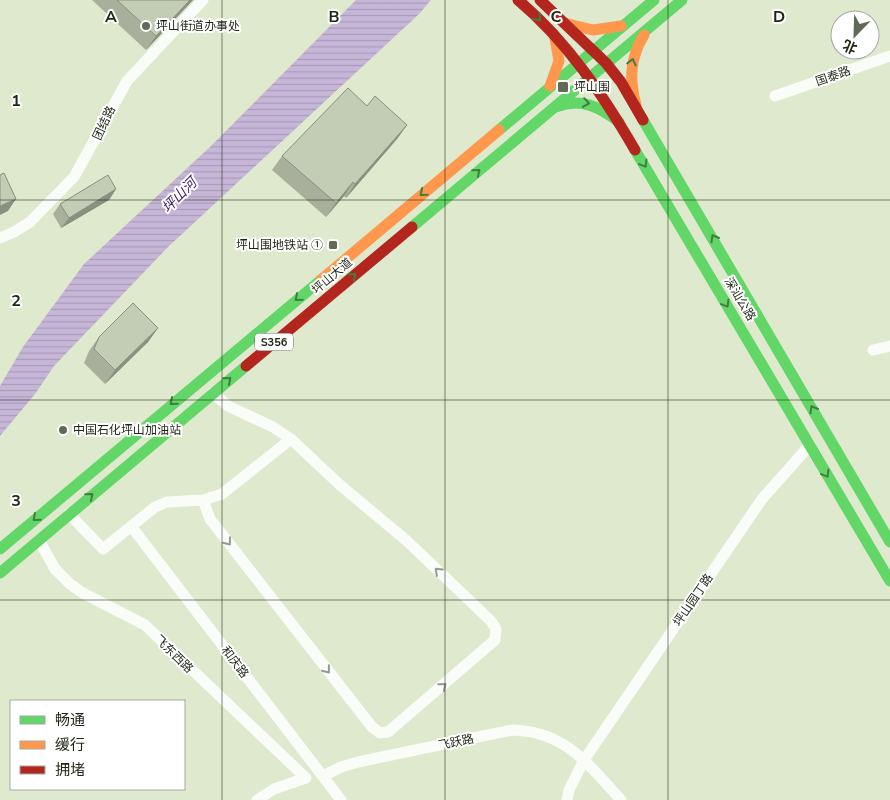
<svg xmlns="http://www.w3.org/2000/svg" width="890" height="800" viewBox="0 0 890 800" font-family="'Nunito Sans','Noto Sans SC',sans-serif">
  <defs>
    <pattern id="water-rules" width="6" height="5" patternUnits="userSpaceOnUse" patternTransform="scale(1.25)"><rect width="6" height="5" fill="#c6b6d8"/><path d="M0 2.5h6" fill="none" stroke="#aa9cb8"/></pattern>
  </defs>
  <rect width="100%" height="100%" fill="#dee9ce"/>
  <!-- water -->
  <path fill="url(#water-rules)" d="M356,0H431L419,14L168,247L54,366L35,394L0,436V386L23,347L84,264L211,146Z"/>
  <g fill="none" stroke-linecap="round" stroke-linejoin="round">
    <!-- street -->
    <path stroke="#fafcf8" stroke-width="11" d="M775,96L890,56
      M0,238L14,232L30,222L74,177L127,81L203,0
      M873,350L890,346
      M203,500L210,519L372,727L380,733L388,732L495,640L496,629L491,621L407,541L340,485L291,439L273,427L228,406L213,393
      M69,514L103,549L155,507L167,502L203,500L222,494L291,439
      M131,526L341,800
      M39,540L55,569L69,583L81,592L145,625L306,778L274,789L257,800
      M323,776L341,767L358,762L512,730C565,731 588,764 621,800
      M567,800L569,790L584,760L762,499L810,445"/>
    <!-- fast -->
    <path stroke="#63d668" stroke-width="11" d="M556,107C580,97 600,107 619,122
      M643,120L890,542
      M499,130L654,0
      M635,150L890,581
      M412,227L682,0
      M0,549L321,280
      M0,573L246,366"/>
    <!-- slow -->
    <path stroke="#ff974d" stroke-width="11" d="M564,23L593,30L621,26
      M550,86L559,61L555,38
      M636,105C629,79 630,58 644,35
      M321,280L499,130"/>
    <!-- jam -->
    <path stroke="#b3261e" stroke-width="11" d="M518,0C567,41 603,95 635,150
      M540,0L606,63L621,82L643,120
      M246,366L412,227"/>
  </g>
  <!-- wall -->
  <path fill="#a8b09c" d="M92,0H193L146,50Z
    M367,106L407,125L397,139L346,198L344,196L326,217L272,170L282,156Z
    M116,189L109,200L61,228L53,214L60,204Z
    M158,328L148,342L105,384L84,363L89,351L99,337Z"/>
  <!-- shaded-wall -->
  <path fill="#88907f" d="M190,0H193L146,50L156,36Z
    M407,125L397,139L346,198L355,184Z
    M353,182L344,196L326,217L336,203Z
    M116,189L109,200L61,228L69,218Z
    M16,199L8,211L0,215V206Z
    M158,328L148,342L105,384L115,370Z"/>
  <!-- building -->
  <path fill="#c3cdb5" stroke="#88907f" d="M117,0H190L156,36Z
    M348,88L367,106L375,96L407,125L355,184L353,182L336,203L282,156Z
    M4,173L16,199L0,206V175Z
    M108,175L116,189L69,218L60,204Z
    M133,303L158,328L115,370L94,349L99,337Z"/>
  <!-- one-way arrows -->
  <defs><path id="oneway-chevron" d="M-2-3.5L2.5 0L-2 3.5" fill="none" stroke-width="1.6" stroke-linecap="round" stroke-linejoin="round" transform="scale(1.25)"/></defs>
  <g stroke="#407e3e">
    <use href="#oneway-chevron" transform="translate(538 18) rotate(50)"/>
    <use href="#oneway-chevron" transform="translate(632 62) rotate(-77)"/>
    <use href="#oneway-chevron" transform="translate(586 103) rotate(9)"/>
    <use href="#oneway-chevron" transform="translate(644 164) rotate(59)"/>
    <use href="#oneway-chevron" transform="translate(477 172) rotate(-40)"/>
    <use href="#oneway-chevron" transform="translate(423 193) rotate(140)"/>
    <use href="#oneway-chevron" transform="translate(714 238) rotate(-120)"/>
    <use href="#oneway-chevron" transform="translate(353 276) rotate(-40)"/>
    <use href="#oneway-chevron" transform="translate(298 298) rotate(140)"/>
    <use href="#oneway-chevron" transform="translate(726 304) rotate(59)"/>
    <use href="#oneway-chevron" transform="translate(228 380) rotate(-40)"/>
    <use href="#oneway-chevron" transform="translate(173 402) rotate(140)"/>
    <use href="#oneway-chevron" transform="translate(813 409) rotate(-120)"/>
    <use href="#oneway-chevron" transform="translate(826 474) rotate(59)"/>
    <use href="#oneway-chevron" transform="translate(90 496) rotate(-40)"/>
    <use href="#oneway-chevron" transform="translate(36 518) rotate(139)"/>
  </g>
  <g stroke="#979b91">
    <use href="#oneway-chevron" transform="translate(228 542) rotate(52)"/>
    <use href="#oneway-chevron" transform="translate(438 571) rotate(-137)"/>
    <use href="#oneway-chevron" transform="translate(327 670) rotate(52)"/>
    <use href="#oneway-chevron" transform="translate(443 686) rotate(-40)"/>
  </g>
  <!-- grid -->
  <path fill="none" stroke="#1e2513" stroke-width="1" stroke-opacity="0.55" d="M222,0V800M445,0V800M668,0V800M0,200H890M0,400H890M0,600H890"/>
  <!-- markers -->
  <g fill="#616a54" stroke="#fff" stroke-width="2">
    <circle cx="146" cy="26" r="5"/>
    <rect x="557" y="81" width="12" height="12" rx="2.5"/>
    <rect x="328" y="240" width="10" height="10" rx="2.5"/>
    <circle cx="63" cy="430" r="5"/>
  </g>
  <g text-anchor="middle" stroke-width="4" stroke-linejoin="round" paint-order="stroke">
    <!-- shield labels -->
    <rect fill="#fff" stroke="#62665a" stroke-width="1" x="255" y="333.5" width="38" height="17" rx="4"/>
    <g font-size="11" font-weight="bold" fill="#1e2513">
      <text x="274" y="346">S356</text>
    </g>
    <!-- poi labels -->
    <g font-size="12" fill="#1e2513" stroke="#fff" text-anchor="start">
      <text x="156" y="30">坪山街道办事处</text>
      <text x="574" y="91">坪山围</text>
      <text x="323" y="249" text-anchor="end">坪山围地铁站 ①</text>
      <text x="73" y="434">中国石化坪山加油站</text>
    </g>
    <!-- street labels -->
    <g font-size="12" fill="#1e2513" stroke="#fff">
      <text transform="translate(833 76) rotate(-19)" y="4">国泰路</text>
      <text transform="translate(104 123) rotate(-65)" y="4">团结路</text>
      <text transform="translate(332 276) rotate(-40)" y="4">坪山大道</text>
      <text transform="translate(740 299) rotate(59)" y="4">深汕公路</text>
      <text transform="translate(693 600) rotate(-56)" y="4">坪山园丁路</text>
      <text transform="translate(174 654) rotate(44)" y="4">飞东西路</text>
      <text transform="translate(235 662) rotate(53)" y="4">和庆路</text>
      <text transform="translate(456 742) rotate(-12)" y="4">飞跃路</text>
    </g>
    <!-- water labels -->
    <g font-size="14" font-style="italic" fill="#3f185f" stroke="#fff">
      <text transform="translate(179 195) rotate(-45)" y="5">坪山河</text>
    </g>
  </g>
  <g font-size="16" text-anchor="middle" font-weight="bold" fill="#1e2513" stroke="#fff" stroke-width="4" stroke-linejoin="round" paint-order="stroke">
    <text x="111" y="22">A</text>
    <text x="334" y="22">B</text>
    <text x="556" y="22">C</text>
    <text x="779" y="22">D</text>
    <text x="16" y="106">1</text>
    <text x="16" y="306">2</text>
    <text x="16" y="506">3</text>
  </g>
  <!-- legend -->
  <rect x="10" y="700" width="175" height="90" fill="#ffffff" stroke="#a5a8a1"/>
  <rect x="20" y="716" width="25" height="8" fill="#63d668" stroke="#a5a8a1"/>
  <text x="55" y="725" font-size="15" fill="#1e2513">畅通</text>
  <rect x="20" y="741" width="25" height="8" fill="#ff974d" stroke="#a5a8a1"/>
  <text x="55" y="750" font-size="15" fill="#1e2513">缓行</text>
  <rect x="20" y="766" width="25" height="8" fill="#b3261e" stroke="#a5a8a1"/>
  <text x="55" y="775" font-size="15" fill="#1e2513">拥堵</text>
  <!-- north arrow -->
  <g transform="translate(855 35) rotate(203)"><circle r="24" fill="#ffffff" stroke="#a5a8a1"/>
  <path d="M0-4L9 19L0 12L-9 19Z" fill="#616a54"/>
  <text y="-8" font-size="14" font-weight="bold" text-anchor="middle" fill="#1e2513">北</text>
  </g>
</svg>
